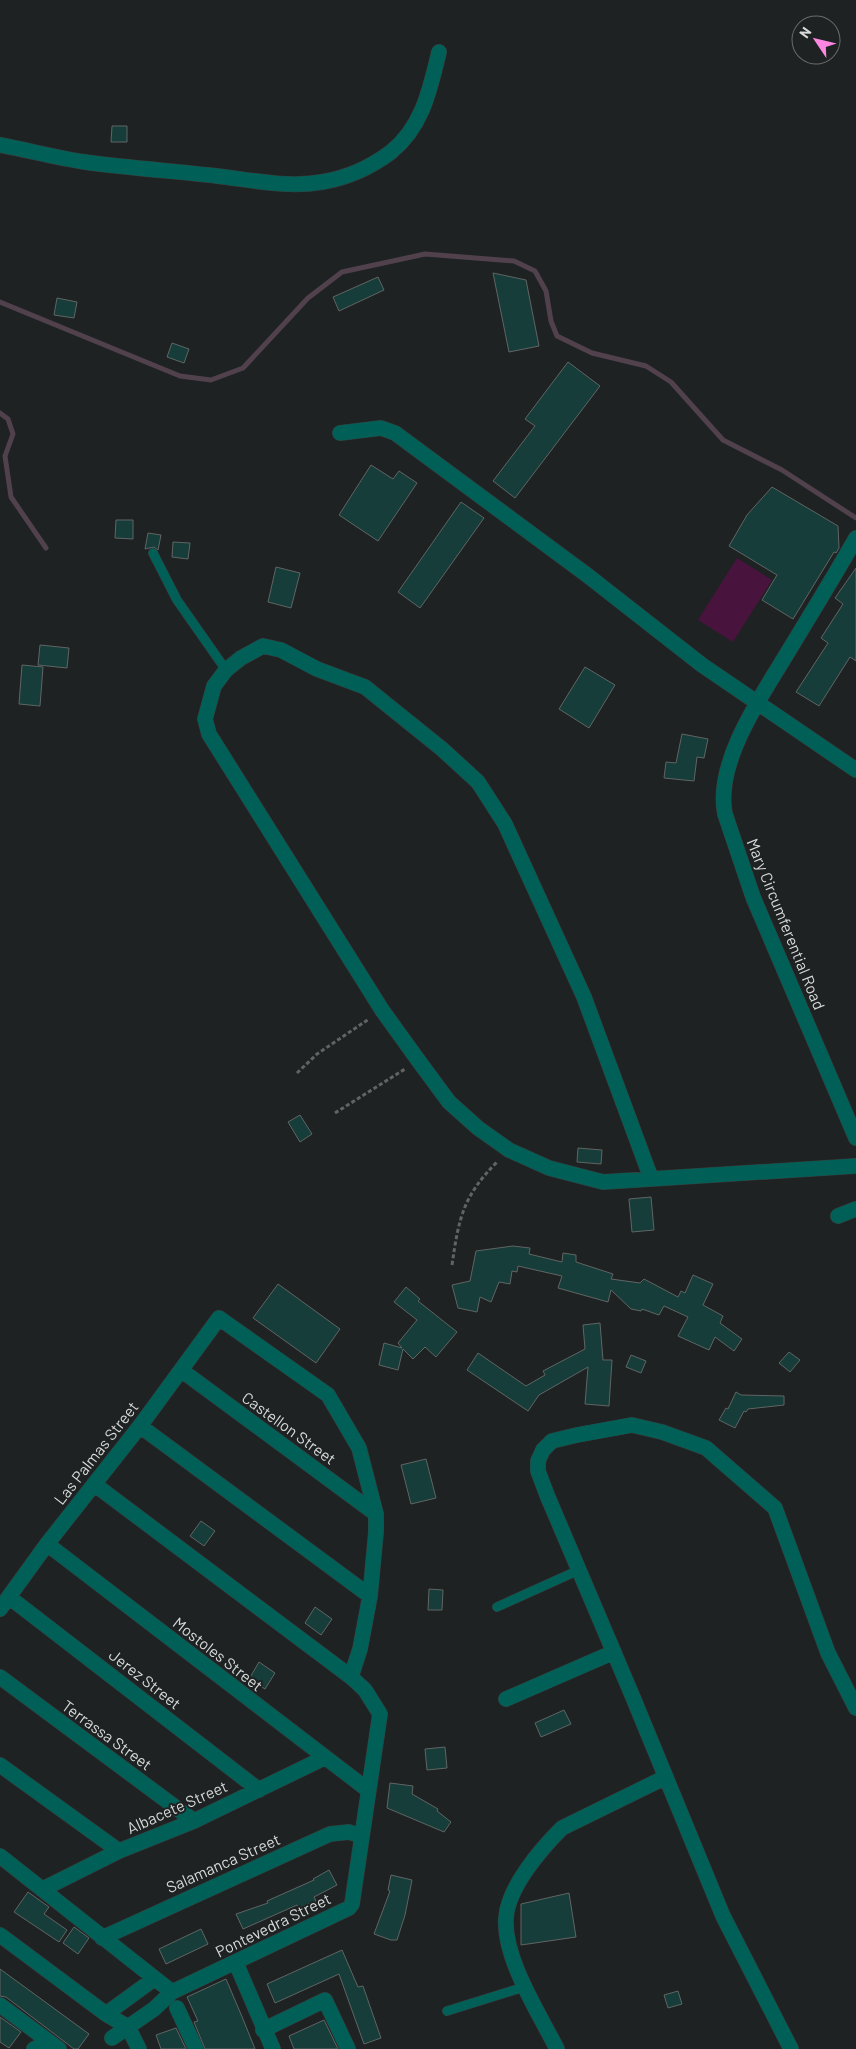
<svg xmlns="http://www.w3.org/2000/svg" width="856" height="2049" viewBox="0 0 856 2049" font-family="Barlow,sans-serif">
  <rect width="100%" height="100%" fill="#1e2222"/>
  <!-- green -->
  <path fill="#48143e" d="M737,558L772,580L733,642L698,620Z"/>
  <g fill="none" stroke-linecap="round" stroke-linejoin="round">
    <!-- stream -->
    <path stroke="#50414d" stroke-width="5" d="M0,302L180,376L211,380L243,368L308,298L342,272L425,254L514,261L535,271L546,291L551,321L557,336L592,353L646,366L671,382L723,440L782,470L856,518
      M0,413L8,419L13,434L5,456L11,497L46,548"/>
  </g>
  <!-- building -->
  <path fill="#163d39" stroke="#606564" d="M112,126H127V142H111Z
    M493,273L526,280L539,346L509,352Z
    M378,277L384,290L339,311L333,297Z
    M57,298L77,302L74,318L54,315Z
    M172,343L189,349L184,363L167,357Z
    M568,362L600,386L515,498L493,481L535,426L525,419Z
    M371,465L393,479L399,471L417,483L378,541L339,515Z
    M772,487L838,526L839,548L836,553L834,552L793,619L762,600L777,575L729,546L747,515Z
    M461,502L484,518L420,608L398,592Z
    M116,520H133V539L115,538Z
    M148,533L161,535L158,550L154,547L145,549Z
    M173,542L190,543L188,559L172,557Z
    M276,567L300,573L291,608L268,602Z
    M856,568V661L850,657L819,706L796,692L828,643L821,638L843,604L835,598Z
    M40,645L69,648L67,668L38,665Z
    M22,665L43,667L40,706L19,704Z
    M585,667L615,685L589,728L559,709Z
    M682,734L708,739L704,758L697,757L694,781L664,778L666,762L676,763Z
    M300,1115L312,1134L300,1142L288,1122Z
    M578,1148L602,1150L601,1164L577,1162Z
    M651,1197L654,1230L632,1232L629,1199Z
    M513,1246L530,1248L529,1254L562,1262L563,1253L576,1255V1262L613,1274L611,1279L640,1283L644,1279L678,1297L681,1291L685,1293L693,1275L713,1284L703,1305L723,1316L720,1323L742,1339L734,1351L715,1337L709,1350L678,1336L688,1317L664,1306L659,1315L642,1309L641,1311L631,1309L611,1290L608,1302L558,1288L562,1276L518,1266L517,1272L512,1271L510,1284L499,1282L491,1302L480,1297L477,1312L458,1308L452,1285L470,1281L476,1251Z
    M278,1284L340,1329L316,1363L253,1318Z
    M406,1287L420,1299L418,1301L457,1332L436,1357L425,1347L413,1359L403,1349L398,1370L379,1365L384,1343L402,1348L398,1343L417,1320L394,1302Z
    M600,1323L603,1360H612L609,1406L585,1404L588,1367L539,1395L528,1411L467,1370L478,1353L526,1386L545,1375L543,1371L585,1349L583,1325Z
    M789,1352L800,1360L790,1372L779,1363Z
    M631,1355L646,1361L641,1373L626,1367Z
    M736,1392L741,1395L784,1396V1405L748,1409L746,1412L744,1411L735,1428L719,1420L726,1408L728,1409Z
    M426,1459L436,1498L411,1504L401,1465Z
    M201,1521L215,1531L204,1546L190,1536Z
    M429,1589L443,1590L442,1610H428Z
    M315,1607L332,1619L321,1635L305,1623Z
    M259,1662L275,1673L265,1689L249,1679Z
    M564,1710L571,1724L541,1737L535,1723Z
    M445,1747L447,1768L427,1770L425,1749Z
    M390,1783L413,1786L412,1794L438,1809L437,1811L451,1822L444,1832L387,1808Z
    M329,1870L337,1885L314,1897L316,1901L299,1908L297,1905L243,1929L236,1914L268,1903L267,1901L314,1880L313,1879Z
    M391,1875L412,1880L405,1915L397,1940H391L374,1934L390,1891L388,1890Z
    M28,1892L49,1907L44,1914L67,1930L59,1942L14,1912Z
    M569,1893L576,1937L521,1945V1904Z
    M74,1927L89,1938L78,1954L63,1943Z
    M201,1929L208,1944L166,1964L159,1949Z
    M342,1950L358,1987L363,1986L381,2038L364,2044L339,1974L275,2003L267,1984Z
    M0,1969L89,2034L78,2049H74L6,1997L0,1996Z
    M226,1979L243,2019L255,2049H205L194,2022L198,2021L187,1997Z
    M678,1991L682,2004L668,2008L664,1995Z
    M0,2017L21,2032L9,2048L0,2042Z
    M324,2020L338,2049H294L289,2036Z
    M176,2028L186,2049H161L156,2035Z"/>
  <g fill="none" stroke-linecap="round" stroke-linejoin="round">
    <!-- lane casing -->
    <g stroke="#383c3c" stroke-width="10">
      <path id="lane" d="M153,553L177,600L226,670
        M497,1607L579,1570
        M447,2011L524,1987"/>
    </g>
    <!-- street casing -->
    <g stroke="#383c3c" stroke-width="16">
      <path id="street" d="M0,145C28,150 56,158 85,162C129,168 173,171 217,176C251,180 288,188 322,182C347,178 371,167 391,152C423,126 430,89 439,52
        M340,433L381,428L395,433L587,575L702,665L856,770
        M856,538C835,575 813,611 791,647C765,691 714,761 725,814L753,897L856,1138
        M651,1178L584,997L505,824L478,782L442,749L365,687L317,669L281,650L263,646L241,658L226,670L214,686L205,719L209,734L382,1010L418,1060L449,1102L478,1128L509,1150L549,1168L603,1182L856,1166
        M838,1216L856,1209
        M181,1370L376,1514
        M140,1426L370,1596
        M94,1484L351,1677L365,1690L380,1714L352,1904L349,1908L172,1992L154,2009L112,2038
        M47,1544L368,1790
        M9,1597L259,1790
        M0,1609L47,1544L140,1426L219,1318L328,1395L359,1448L376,1514V1532L370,1596L360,1649L351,1677
        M0,1677L194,1821
        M506,1699L614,1652
        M0,1765L119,1851
        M0,1856L172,1992
        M43,1889L119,1851L194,1821L324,1758
        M0,1935L106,2014L128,2027L139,2049
        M102,1938L330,1834L349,1832L361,1836
        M236,1963L273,2049
        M0,2005L59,2049
        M177,2008L196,2049
        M106,2014L154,1979
        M263,2030L325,2000L348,2049
        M34,2049L49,2042
        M557,2049C539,2013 503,1958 506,1918C508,1887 541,1849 562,1828L666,1777
        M791,2049L723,1916L632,1695L547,1495L538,1471V1461L543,1450L552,1441L577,1435L632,1425L662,1432L706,1448L775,1508L828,1653L856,1708"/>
    </g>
    <!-- path -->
    <path stroke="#606463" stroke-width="3" stroke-dasharray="4 2.5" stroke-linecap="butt" d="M297,1073L317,1054L369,1019
      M335,1113L405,1069
      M452,1265C459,1217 463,1196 498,1161"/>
    <!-- lane -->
    <use href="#lane" stroke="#006058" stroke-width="9"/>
    <!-- street -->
    <use href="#street" stroke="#006058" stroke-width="15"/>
  </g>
  <g text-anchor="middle" stroke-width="4" stroke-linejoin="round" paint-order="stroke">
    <!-- street labels -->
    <g font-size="16" fill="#d7dad9" stroke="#1e2222">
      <text transform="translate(786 924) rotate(68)" y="6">Mary Circumferential Road</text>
      <text transform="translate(289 1428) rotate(36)" y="6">Castellon Street</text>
      <text transform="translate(96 1453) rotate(-52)" y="6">Las Palmas Street</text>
      <text transform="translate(218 1654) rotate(38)" y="6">Mostoles Street</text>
      <text transform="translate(145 1679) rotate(38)" y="6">Jerez Street</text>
      <text transform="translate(107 1735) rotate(36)" y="6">Terrassa Street</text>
      <text transform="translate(177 1807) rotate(-24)" y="6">Albacete Street</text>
      <text transform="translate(223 1863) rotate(-24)" y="6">Salamanca Street</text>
      <text transform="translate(273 1925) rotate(-26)" y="6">Pontevedra Street</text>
    </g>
  </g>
  <!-- north arrow -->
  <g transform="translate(816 40) rotate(305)"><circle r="24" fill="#1e2222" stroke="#686c6b"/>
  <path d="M0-4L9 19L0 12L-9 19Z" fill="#fd86e2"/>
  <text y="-8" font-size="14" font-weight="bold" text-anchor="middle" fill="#d7dad9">N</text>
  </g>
</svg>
